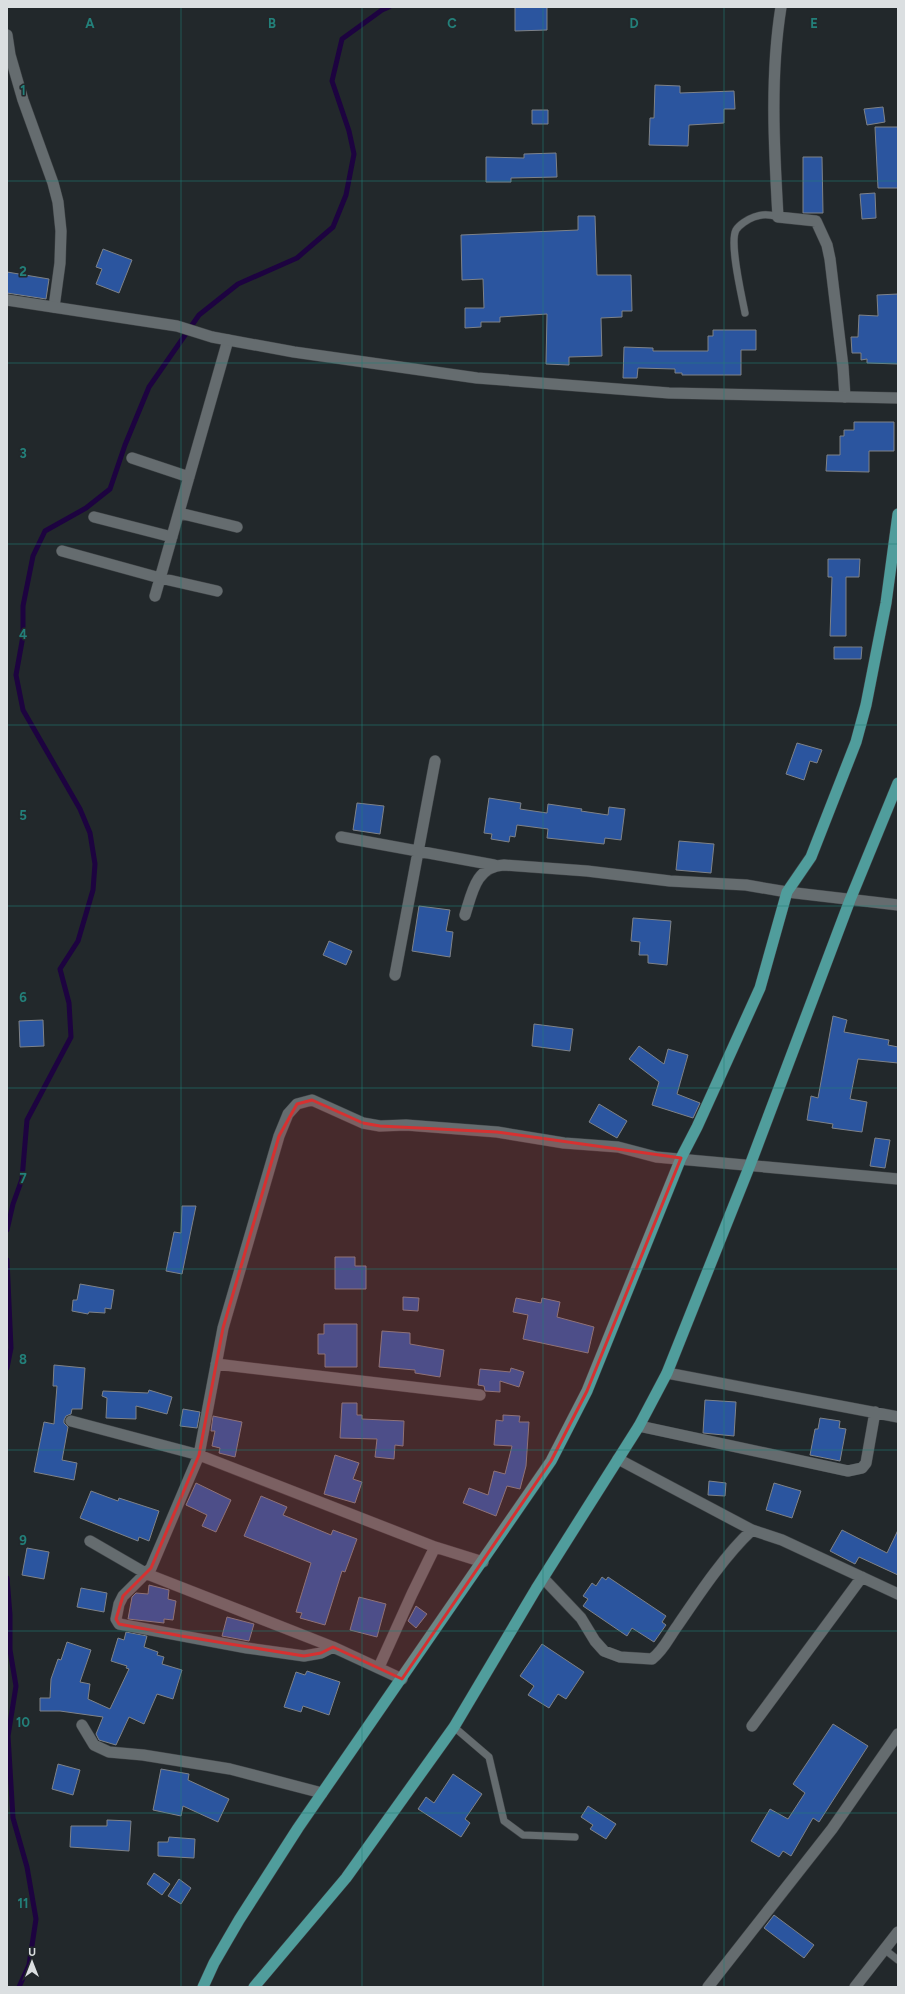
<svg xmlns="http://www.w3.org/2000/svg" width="905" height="1994" viewBox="0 0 905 1994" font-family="Figtree,sans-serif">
  <rect width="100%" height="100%" fill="#22282b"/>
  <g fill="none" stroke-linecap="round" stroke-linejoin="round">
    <!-- stream -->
    <path stroke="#1d0340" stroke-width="5" d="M7,1230L13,1204L22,1179L27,1120L71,1037L69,1003L60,969L78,941L93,890L95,864L90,833L80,809L23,710L16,675L23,636V606L33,556L45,531L86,508L110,489L125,445L149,387L199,315L238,284L297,258L333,227L346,195L354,154L349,131L332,81L342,39L382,10L389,7
      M7,1260L11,1348L7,1368
      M7,1578L10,1615V1650L16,1686L8,1736L13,1818L27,1867L36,1919L29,1965L19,1987"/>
  </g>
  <!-- building -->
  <path fill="#2b559f" stroke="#7e8288" d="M515,7H547V30L515,31Z
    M655,85L680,86V93L734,91L735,109H724V123L689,125L688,146L649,145L650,118H654Z
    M883,107L885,122L867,125L864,109Z
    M532,110H548V124H532Z
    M875,127H898V188H878Z
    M556,153L557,177L511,178V182H486V157L524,158V154Z
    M803,157H822L823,213H803Z
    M875,193L876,218L862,219L860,194Z
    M578,216H595L597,275H631L632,311H622V317L601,318L602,356L569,357V365L546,364L547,314L500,317V322H481V327L465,328V308H484L483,279L462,280L461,235L578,230Z
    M103,249L132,260L119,293L96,284L102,269L96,267Z
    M7,272L49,279L46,299L7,293Z
    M898,294V364L867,363V359L861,360V353H852L851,337H858L859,315L878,316L877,295Z
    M713,330H756V350H741V375H682V373H675V369L638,368L637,378H623L624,347L653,348V351H708V336H713Z
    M854,422H894V451H869V472L826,471L827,455H840V436H844V430H854Z
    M828,559H860L859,577H846V636H830L832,577H828Z
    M834,647H862L861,659H834Z
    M797,743L822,750L817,763L810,761L804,780L786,774Z
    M489,798L521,803L520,809L547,813L548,804L582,809L581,811L608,815L609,807L625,809L621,840L605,838L604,844L547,838L548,829L517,825L515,837L510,836L509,842L491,839L492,834L484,833Z
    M357,803L384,806L380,834L353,830Z
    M679,841L714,844L711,873L676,870Z
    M419,906L450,910L446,931L453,932L450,957L412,951Z
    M633,918L671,921L667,965L648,963V955H639L640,942L631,941Z
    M329,941L352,951L346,965L323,955Z
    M833,1016L847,1020L844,1032L889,1040L888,1045L898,1047V1063L858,1059L850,1099L867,1102L862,1132L832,1128L833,1124L807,1120L811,1096L818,1098Z
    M43,1020L44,1046L20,1047L19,1021Z
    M534,1024L573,1029L570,1051L532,1046Z
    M639,1046L664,1064L668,1049L688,1055L677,1094L700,1103L693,1118L652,1105L659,1082L629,1059Z
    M599,1104L627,1121L617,1138L589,1122Z
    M875,1138L890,1140L885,1168L870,1166Z
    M182,1206H196L182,1274L166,1271L174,1232L181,1233Z
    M335,1257H355V1266H366V1289H335Z
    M80,1284L114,1290L111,1309L105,1308V1313L89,1312L88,1314L72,1311L73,1300H77Z
    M403,1297L419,1298L418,1311L403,1310Z
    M516,1298L541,1303L542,1298L560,1302L557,1317L594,1327L588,1353L523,1339L528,1315L513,1312Z
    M324,1324H357V1367H325V1354H318V1334H324Z
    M382,1331L410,1333V1344L444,1350L440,1377L415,1373V1370L379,1367Z
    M54,1365L85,1368L82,1409H72L71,1414L66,1416L64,1420V1423L68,1427L62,1460L77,1463L74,1480L34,1472L44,1422L54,1424L57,1386H53Z
    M511,1368L524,1372L519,1387L500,1381V1392L485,1391L484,1386L478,1385L480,1369L510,1372Z
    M149,1390L172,1397L167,1414L136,1406V1419L106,1418L107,1398L102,1396L103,1391L148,1393Z
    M705,1400L736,1402L734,1436L703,1433Z
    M342,1403H357V1415H362V1419L404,1421L403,1446L395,1445L394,1459L375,1457L377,1439L340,1438Z
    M183,1409L200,1412L197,1428L180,1426Z
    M503,1415L520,1416L519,1422H529L526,1466L520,1489L507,1486L496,1516L463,1503L469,1488L488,1495L494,1471L505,1474L512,1446L494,1445L496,1420L503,1421Z
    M213,1416L242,1422L235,1457L219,1453L220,1448L212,1446L215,1431H211Z
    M820,1418L840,1421L839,1428L846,1429L840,1461L810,1455L815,1429H818Z
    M335,1455L359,1463L353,1479L362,1482L355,1503L324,1494Z
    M709,1481L726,1483L725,1496L708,1495Z
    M196,1483L231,1500L216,1532L202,1526L207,1515L186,1505Z
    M774,1483L801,1491L792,1518L766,1510Z
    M91,1491L118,1501L119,1498L159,1511L149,1541L139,1537L138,1541L80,1518Z
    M261,1496L287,1507L283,1515L331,1535L333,1530L357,1539L345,1572L342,1571L325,1625L300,1618L302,1613L296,1612L311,1563L244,1536Z
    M842,1530L887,1553L898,1530V1575L859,1557L855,1564L830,1551Z
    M27,1548L49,1552L44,1579L22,1575Z
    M602,1577L606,1580L608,1577L666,1616L662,1622L666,1625L654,1642L632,1628L627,1636L583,1606L588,1599L583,1596L592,1583L596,1586Z
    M149,1585L169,1590L168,1599L176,1601L173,1620L164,1619V1623L128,1619L132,1597L136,1593L148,1594Z
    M81,1588L107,1593L104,1612L77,1607Z
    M359,1597L386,1604L377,1637L350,1630Z
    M416,1606L427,1614L416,1628L408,1621Z
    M227,1617L254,1624L249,1641L222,1636Z
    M126,1632L147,1636L144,1647L158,1652L157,1655L164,1657L162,1664L182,1670L173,1699L157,1694L144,1724L129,1717L116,1745L99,1740L96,1734L103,1717L60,1711H40V1698H50L51,1679L58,1659L61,1660L67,1642L91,1650L80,1682L90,1684L88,1699L110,1709L129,1669L126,1668L127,1666L111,1661L118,1638L124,1640Z
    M542,1644L584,1672L566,1699L558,1694L549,1708L528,1695L534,1686L520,1676Z
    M307,1671L340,1682L329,1715L303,1706L301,1712L284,1707L296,1672L305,1675Z
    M833,1724L868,1746L819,1822L813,1818L791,1856L783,1851L779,1857L751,1841L770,1809L788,1819L805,1793L793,1784Z
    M58,1764L80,1770L73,1795L52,1789Z
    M161,1769L189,1774L188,1780L229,1799L218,1822L183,1806L181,1816L153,1810Z
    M453,1774L482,1794L465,1819L470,1823L461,1837L418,1809L426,1797L434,1803Z
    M588,1806L616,1824L606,1839L590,1829L593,1825L581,1817Z
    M107,1820L131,1821L129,1851L70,1847L71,1826H107Z
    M169,1837L195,1839L194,1858L158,1856V1842H168Z
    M154,1873L170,1884L162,1895L147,1884Z
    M179,1879L191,1888L181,1904L168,1896Z
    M774,1915L814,1945L804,1958L764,1928Z"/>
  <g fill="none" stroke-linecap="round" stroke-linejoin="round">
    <!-- service casing -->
    <g stroke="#3e4245" stroke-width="8">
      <path id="service" d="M745,313C742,297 729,243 736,230C739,225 748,219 754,217C763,214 768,214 778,217
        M454,1727L489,1757L504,1821L523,1835L575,1837
        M884,1949L898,1960"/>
    </g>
    <!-- minor casing -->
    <g stroke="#3e4245" stroke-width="12">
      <path id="minor" d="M781,7C770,75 774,148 778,217L816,221L827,245L830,259L843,367L845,397
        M7,35L10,55L23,100L53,183L58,202L61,231L60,263L54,307
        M132,458L189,477
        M179,513L237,527
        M94,517L172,537
        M62,551L160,578L217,591
        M155,596L228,340
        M341,837L494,865
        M465,915C472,893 476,866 504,865L587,871L670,881L746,885L787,892L898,905
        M395,975L435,761
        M216,1364L480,1395
        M667,1373L898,1417
        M71,1421L199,1455L435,1547L483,1562
        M639,1426L848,1471L862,1468L866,1463L875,1412
        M618,1459L752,1530L782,1540L898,1594
        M90,1541L147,1574L333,1647L402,1679
        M544,1579L581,1618L595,1641L604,1651L620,1657L652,1659C664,1650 669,1637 678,1625C699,1594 725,1555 752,1530
        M333,1647L321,1653L304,1656L247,1648L119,1624L116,1619L119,1604L123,1596L151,1568L199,1455L223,1328L279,1136L288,1114L297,1104L312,1100L363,1123L380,1126L406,1125L497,1132L564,1143L618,1147L656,1157L898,1179
        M379,1667L412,1594L435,1547
        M82,1725L94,1745L109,1752L143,1755L230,1769L322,1793
        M752,1726L862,1577
        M708,1987L832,1829L898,1734
        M855,1987L898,1932"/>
    </g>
    <!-- tertiary casing -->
    <g stroke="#3e4245" stroke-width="12">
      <path id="tertiary" d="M7,300L177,326L212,337L294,352L477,378L669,393L898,398"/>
    </g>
    <!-- trunk casing -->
    <g stroke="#3e4245" stroke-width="12">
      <path id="trunk" d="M203,1987L214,1963L239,1920L298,1828L551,1461L587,1391L681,1158L697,1127L760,988L787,892L811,857L856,742L866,705L886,603L898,514
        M254,1987L346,1878L454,1727L536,1589L639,1426L667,1373L750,1165L850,900L898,783"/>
    </g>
    <!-- service -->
    <use href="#service" stroke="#656c6f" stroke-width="7"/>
    <!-- minor -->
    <use href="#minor" stroke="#656c6f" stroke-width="11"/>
    <!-- tertiary -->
    <use href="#tertiary" stroke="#656c6f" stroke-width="11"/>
    <!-- trunk -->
    <use href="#trunk" stroke="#509d9c" stroke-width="11"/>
  </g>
  <!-- marked area -->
  <path fill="#d63131" fill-opacity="0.2" stroke="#d63131" stroke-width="3" stroke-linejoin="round" d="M312,1100L363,1123L380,1126L497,1132L681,1158L587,1391L551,1461L402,1679L333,1647L321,1653L304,1656L181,1636L119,1624L116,1619L123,1596L151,1568L199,1455L223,1328L279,1136L297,1104Z"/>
  <!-- grid -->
  <path fill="none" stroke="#23807a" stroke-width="1" stroke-opacity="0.55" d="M181,7V1987M362,7V1987M543,7V1987M724,7V1987M7,181H898M7,363H898M7,544H898M7,725H898M7,906H898M7,1088H898M7,1269H898M7,1450H898M7,1631H898M7,1813H898"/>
  <g font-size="13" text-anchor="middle" font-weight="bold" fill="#23807a" stroke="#22282b" stroke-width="3" stroke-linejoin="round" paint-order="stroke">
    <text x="90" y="28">A</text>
    <text x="272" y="28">B</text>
    <text x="452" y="28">C</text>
    <text x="634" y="28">D</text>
    <text x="814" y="28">E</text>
    <text x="23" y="95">1</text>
    <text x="23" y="276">2</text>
    <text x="23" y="458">3</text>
    <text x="23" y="639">4</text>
    <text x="23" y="820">5</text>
    <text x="23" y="1002">6</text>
    <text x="23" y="1183">7</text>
    <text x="23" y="1364">8</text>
    <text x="23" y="1545">9</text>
    <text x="23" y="1727">10</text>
    <text x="23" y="1908">11</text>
  </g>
  <!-- border -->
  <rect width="905" height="1994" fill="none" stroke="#dbdfe1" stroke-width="16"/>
  <!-- north arrow -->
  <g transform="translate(32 1962)" stroke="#22282b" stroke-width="3" paint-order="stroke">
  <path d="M0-3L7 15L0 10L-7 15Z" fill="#dbdfe1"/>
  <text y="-6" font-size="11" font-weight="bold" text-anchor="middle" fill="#dbdfe1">U</text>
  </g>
</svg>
